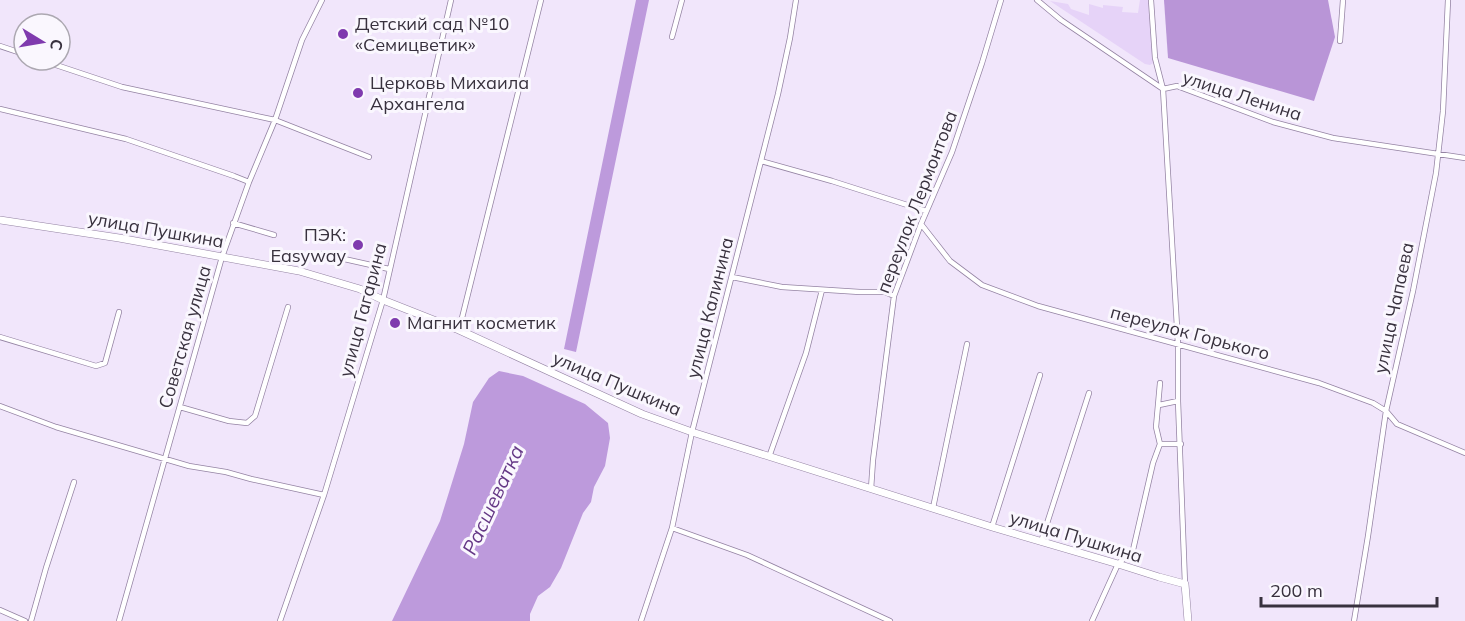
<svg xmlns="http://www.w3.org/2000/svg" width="1465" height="621" viewBox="0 0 1465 621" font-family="Mulish,sans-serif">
  <rect width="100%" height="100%" fill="#f1e6fb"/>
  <!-- green -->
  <path fill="#e6d3f8" d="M1140,0H1148L1153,63L1150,65L1145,64L1050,1L1068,4L1071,9L1089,15V4L1103,8V5L1123,7L1122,12L1138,13Z"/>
  <!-- forest -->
  <path fill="#b995d7" d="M1164,0H1328L1335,37L1314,101L1168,58Z"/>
  <!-- water -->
  <path fill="#bd9adc" d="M636,0H649L576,352L564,349Z
    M499,371L523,376L585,404L608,423L610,438L605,466L594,487L591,502L583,513L561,568L550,587L538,596L530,614V621H392L440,521L464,444L473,402L489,378Z"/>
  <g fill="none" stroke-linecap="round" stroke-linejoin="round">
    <!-- street casing -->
    <g stroke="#9483a3" stroke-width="6">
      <path id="street" d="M1037,0L1061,20L1163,89L1177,86L1273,122L1333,138L1465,158
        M1151,0L1155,58L1163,89L1178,344V401L1185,584
        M672,37L682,0
        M1340,41L1343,0
        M0,46L24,54
        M41,60L122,87L275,120L369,157
        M0,109L126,139L234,176L249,182
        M761,161L832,181L926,211
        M233,223L274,235
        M921,224L950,261L982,285L1038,306L1319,383L1373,403L1386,411L1397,424L1465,453
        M322,254L389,269
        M732,277L782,287L860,292H885L894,296
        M459,330L541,0
        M0,337L96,366L105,363L119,312
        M1159,405L1178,401
        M0,406L56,427L189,466L226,472L251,479L324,495
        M180,407L229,421L247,423L255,416L288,307
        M1160,444H1181
        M769,457L806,353L822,290
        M871,489L873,460L894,296L921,224L952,152L982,63L1001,0
        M933,508L967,344
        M992,527L1040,375
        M672,528L747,555L890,621
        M1041,542L1089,393
        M0,610L25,621
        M31,621L46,568L74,482
        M119,621L222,257L249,182L275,120L302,40L322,0
        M280,621L324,495L383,300L451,0
        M641,621L672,528L692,432L778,94L790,38L796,0
        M1092,621L1118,564L1133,550L1153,463L1160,444L1156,427L1160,383
        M1354,621L1368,536L1386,411L1413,291L1436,173L1443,111L1448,0"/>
    </g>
    <!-- secondary casing -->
    <g stroke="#9483a3" stroke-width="8">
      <path id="secondary" d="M0,220L119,238L299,271L360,289L383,300L459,330L642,414L692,432L992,527L1118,564L1159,577L1185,584L1188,621"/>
    </g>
    <!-- street -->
    <use href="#street" stroke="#fff" stroke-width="4.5"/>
    <!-- secondary -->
    <use href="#secondary" stroke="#fff" stroke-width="7"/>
  </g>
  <!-- markers -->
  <g fill="#7f3aae" stroke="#faf7fe" stroke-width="2">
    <circle cx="343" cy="34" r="6"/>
    <circle cx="358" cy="93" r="6"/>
    <circle cx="358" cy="245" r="6"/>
    <circle cx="395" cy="323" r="6"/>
  </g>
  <g text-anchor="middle" stroke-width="6" stroke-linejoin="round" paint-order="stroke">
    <!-- poi labels -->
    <g font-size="18" fill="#38313e" stroke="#faf7fe" text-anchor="start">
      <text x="355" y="30">Детский сад №10<tspan x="355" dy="21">«Семицветик»</tspan></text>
      <text x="370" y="89">Церковь Михаила<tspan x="370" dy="21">Архангела</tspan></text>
      <text x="346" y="241" text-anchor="end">ПЭК:<tspan x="346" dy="21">Easyway</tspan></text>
      <text x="407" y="329">Магнит косметик</text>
    </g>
    <!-- street labels -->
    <g font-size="18" fill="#38313e" stroke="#faf7fe">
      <text transform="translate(1242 96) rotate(18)" y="6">улица Ленина</text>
      <text transform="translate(917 202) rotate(-69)" y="6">переулок Лермонтова</text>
      <text transform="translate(156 230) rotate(10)" y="6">улица Пушкина</text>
      <text transform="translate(710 308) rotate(-76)" y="6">улица Калинина</text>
      <text transform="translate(1394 308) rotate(-78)" y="6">улица Чапаева</text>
      <text transform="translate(363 310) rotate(-75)" y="6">улица Гагарина</text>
      <text transform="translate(1190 333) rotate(15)" y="6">переулок Горького</text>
      <text transform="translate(185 337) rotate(-74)" y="6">Советская улица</text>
      <text transform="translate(617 384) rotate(23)" y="6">улица Пушкина</text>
      <text transform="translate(1076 537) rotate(17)" y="6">улица Пушкина</text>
    </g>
    <!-- water labels -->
    <g font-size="20" font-style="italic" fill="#653886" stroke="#faf7fe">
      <text transform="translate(493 500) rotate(-65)" y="7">Расшеватка</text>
    </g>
  </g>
  <!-- north arrow -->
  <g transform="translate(42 42) rotate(101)"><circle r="28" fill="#faf7fe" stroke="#aca8b1" stroke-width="1.5"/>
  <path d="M0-4.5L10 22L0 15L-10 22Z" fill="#7f3aae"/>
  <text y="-9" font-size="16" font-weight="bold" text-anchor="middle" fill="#38313e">С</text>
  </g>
  <!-- scale -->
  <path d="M1261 597v9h176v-9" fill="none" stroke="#38313e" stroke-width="3"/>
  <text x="1270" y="597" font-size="18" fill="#38313e" stroke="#faf7fe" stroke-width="4.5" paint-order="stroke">200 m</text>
</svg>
